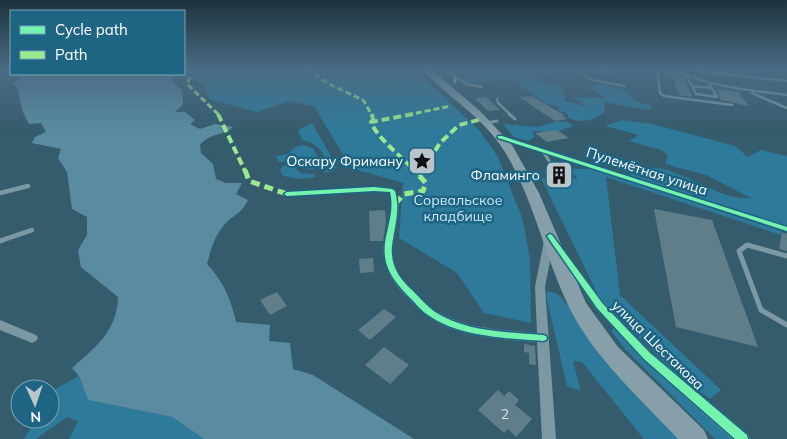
<svg xmlns="http://www.w3.org/2000/svg" width="787" height="439" viewBox="0 0 787 439" font-family="Mulish,sans-serif">
  <rect width="100%" height="100%" fill="#355c6d"/>
  <!-- green -->
  <path fill="#2e7a9a" d="M188,69H414L479,130L498,157L523,220L530,260L531,323L484,313L457,273L399,238L403,183L351,168L314,106L288,101L257,112L209,99L203,83L183,78L185,71Z
    M448,69L545,72L546,73L532,74L542,83L558,84L566,97L563,100L587,107L573,97L607,98L588,88L597,84L616,87L628,92L635,101L653,106L649,110L605,102L604,112C593,121 580,124 568,117V114L558,110L560,107L547,104L511,79L469,84L464,80L471,79C463,74 456,75 448,69Z
    M621,120L652,124L735,146L748,157L761,150L787,156V227L629,175C633,173 638,168 642,168C679,163 717,202 751,198L706,175L665,164L668,155L661,150L629,141L639,135L605,126Z
    M558,121L567,122L574,126L555,132L532,131L535,137L528,141L514,137L503,124L537,127Z
    M312,123L337,167L332,172L323,173L330,167C323,153 319,143 302,140L298,130Z
    M303,145L314,149L318,158L316,168L309,170C303,165 298,158 290,159C284,160 284,163 278,161L276,156L288,154L295,147Z
    M293,165L300,173L314,174L315,177L300,179L283,176L280,170L283,166Z
    M569,169H593L781,231V235L606,177L620,295L721,390L710,399L671,369L600,299L541,178L578,179Z
    M548,291L558,294L686,439H644L582,362L573,361L581,391L567,386L546,296Z
    M615,328L739,439H715L624,348L612,332V329Z
    M79,376L88,400L172,417L204,439H69L78,421L67,417L36,439H24L36,419H50V392Z"/>
  <!-- water -->
  <path fill="#598ca1" d="M12,74H176L172,81L182,90L183,104L175,112H185L195,120L190,124L200,129L215,124L233,127C223,136 209,133 200,145L201,153L213,164L216,179L226,183H242L236,194L248,200C241,214 236,213 226,223C215,234 211,249 207,264C223,281 231,299 236,322L270,325L269,341L290,343L293,369L313,375L414,439H204L172,417L88,400L79,376L72,368C96,347 117,331 118,297L81,267L78,250L87,235V217L72,209L67,172L58,158L61,149L32,143L35,137L46,132L41,123L29,124L22,110L18,88L13,83L20,78Z"/>
  <!-- building -->
  <path fill="#607d8a" d="M664,69H670L684,77L692,97L679,95L673,77H667Z
    M716,89L739,92L748,106L721,100Z
    M532,96L564,115L562,116L567,119L555,121L519,97Z
    M486,97L500,110L488,111L475,98Z
    M557,130L569,138L547,142L535,133Z
    M565,169L574,181H551L544,170H551L555,173L558,170Z
    M654,209L712,220L758,347L676,327Z
    M385,210L386,222L383,241H370L369,211Z
    M782,232L787,234V251L779,249Z
    M373,258L374,272L360,273L359,259Z
    M277,292L287,306L270,315L260,300Z
    M384,309L396,317L370,340L358,330Z
    M524,344L535,346L536,365L529,364V353L524,352Z
    M384,347L409,365L390,384L365,365Z
    M498,390L504,396L509,391L519,400L515,405L532,419L516,437L508,429L504,433L478,410Z"/>
  <g fill="none" stroke-linecap="round" stroke-linejoin="round">
    <!-- service-far3 -->
    <path stroke="#7b98a3" stroke-width="2.5" d="M444,69L466,84L482,87
      M575,69L592,80L625,86
      M576,69L610,72
      M657,69L660,93L664,96L732,105
      M673,69C709,87 748,90 787,95
      M680,69L787,81
      M687,76L696,94L717,97L708,82
      M692,86L712,88
      M752,93L787,108
      M497,99L498,103L511,115"/>
    <!-- service-far2 -->
    <path stroke="#7b98a3" stroke-width="3" d="M509,114L515,119
      M486,123L497,121
      M542,150L555,170"/>
    <!-- service-far1 -->
    <path stroke="#7b98a3" stroke-width="4.5" d="M0,193L28,186
      M0,241L32,230"/>
    <!-- service -->
    <path stroke="#7b98a3" stroke-width="5" d="M0,241L3,240
      M787,256L747,245L739,251L761,310L787,325"/>
    <!-- minor -->
    <path fill="#7b98a3" fill-rule="evenodd" d="M500,135L787,226V232L498,138V136Z
      M374,187L395,189C405,210 392,232 393,254C394,269 403,280 413,290C421,297 427,305 436,311C465,329 503,330 537,333L535,287L544,241L546,239H552L554,241L545,287L556,439H542L537,342C501,339 457,338 426,315C419,310 413,303 407,297C396,286 386,273 384,258C381,236 395,215 389,193L374,191L287,196L283,194L287,192Z
      M562,250L565,251L604,303L651,352L748,434L750,439H732L643,360L596,309L557,253L559,251Z
      M0,320L36,335L38,338L36,341L32,343L0,330Z"/>
    <!-- primary -->
    <path fill="#869fa9" fill-rule="evenodd" d="M422,69H431L480,111L512,145L539,193L586,303L618,347L704,430L708,439H678C640,398 594,358 569,307C544,256 534,198 503,149C483,117 447,97 422,69Z"/>
    <!-- quiet-far2 -->
    <path stroke="#9bea8d" stroke-width="3" stroke-dasharray="6 3" stroke-linecap="butt" d="M194,69L187,84L219,115
      M307,69L327,83L363,100L372,115
      M455,77V85
      M407,115L451,106"/>
    <!-- quiet-far1 -->
    <path stroke="#9bea8d" stroke-width="4" stroke-dasharray="8 4" stroke-linecap="butt" d="M218,114L245,171
      M372,114L373,120
      M413,114L371,122C377,138 402,157 415,171
      M422,171L440,143L459,125L482,119"/>
    <!-- quiet -->
    <path stroke="#9bea8d" stroke-width="5" stroke-dasharray="9 5" stroke-linecap="butt" d="M245,170L249,181L287,194
      M419,176L423,170
      M395,204L404,194L423,191L426,183L414,170"/>
    <!-- cycleway casing -->
    <g stroke="#1e6584" stroke-width="3">
      <path id="cycleway" d="M498,136H502L787,227V231L498,138Z
        M374,187L392,189L395,191C399,205 397,218 394,233C393,240 391,248 392,255C393,270 402,281 413,291C420,298 427,306 435,312C466,332 507,332 543,335L546,336L547,338L546,340L543,341C506,338 459,337 428,315C420,310 415,302 408,296C398,285 387,273 385,257C382,235 396,216 390,192L374,191L287,196L284,194L287,192Z
        M550,234L552,235L603,304L650,353L747,435L748,439H735L644,359L597,308L547,236Z"/>
    </g>
    <!-- cycleway -->
    <use href="#cycleway" fill="#73f3ae" fill-rule="evenodd"/>
  </g>
  <!-- sky -->
  <linearGradient id="sky" x2="0" y2="1"><stop stop-color="#1d333c"/><stop offset="0.53" stop-color="#4b6c84"/><stop offset="1" stop-color="#4b6c84" stop-opacity="0"/></linearGradient>
  <rect width="787" height="131" fill="url(#sky)"/>
  <!-- icons -->
  <defs>
    <g id="sight-square" transform="scale(1.4375)"><rect x="-9" y="-9" width="18" height="18" rx="4" fill="#b8c6cc" stroke="#1e6584"/><path d="M0-6L1.8-2.2L6-1.7L2.9 1.2L3.7 5.4L0 3.3L-3.7 5.4L-2.9 1.2L-6-1.7L-1.8-2.2Z" fill="#111"/></g>
    <g id="building-square" transform="scale(1.4375)"><rect x="-9" y="-9" width="18" height="18" rx="4" fill="#b8c6cc" stroke="#1e6584"/><path d="M-4-6H4V6H1V3H-1V6H-4ZM-2.5-4.3h1.7v1.8h-1.7ZM.8-4.3h1.7v1.8H.8ZM-2.5-1h1.7V.8h-1.7ZM.8-1h1.7V.8H.8Z" fill="#111"/></g>
  </defs>
  <g fill-rule="evenodd">
    <use href="#sight-square" x="422" y="161"/>
    <use href="#building-square" x="559" y="175"/>
  </g>
  <g text-anchor="middle" stroke-width="5" stroke-linejoin="round" paint-order="stroke">
    <!-- poi labels -->
    <g font-size="14" fill="#fff" stroke="#1e6584" text-anchor="end">
      <text x="403" y="166">Оскару Фриману</text>
      <text x="540" y="180">Фламинго</text>
    </g>
    <!-- street labels -->
    <g font-size="14" fill="#fff" stroke="#1e6584">
      <text transform="translate(647 171) rotate(18)" y="5">Пулемётная улица</text>
      <text transform="translate(658 345) rotate(44)" y="5">улица Шестакова</text>
    </g>
    <!-- park labels -->
    <g font-size="14" fill="#c9eaf7" stroke="#1e6584">
      <text x="458" y="205">Сорвальское<tspan x="458" dy="16">кладбище</tspan></text>
    </g>
    <!-- near-number labels -->
    <g font-size="14" fill="#d7dee2">
      <text x="505" y="419">2</text>
    </g>
  </g>
  <!-- legend -->
  <rect x="10" y="10" width="175" height="65" fill="#1e6584" stroke="#78a3b5"/>
  <rect x="20" y="26" width="25" height="8" fill="#73f3ae" stroke="#78a3b5"/>
  <text x="55" y="35" font-size="15" fill="#ffffff">Cycle path</text>
  <rect x="20" y="51" width="25" height="8" fill="#9bea8d" stroke="#78a3b5"/>
  <text x="55" y="60" font-size="15" fill="#ffffff">Path</text>
  <!-- north arrow -->
  <g transform="translate(35 404) rotate(177)"><circle r="24" fill="#1e6584" stroke="#78a3b5"/>
  <path d="M0-4L9 19L0 12L-9 19Z" fill="#b8c6cc"/>
  <text y="-8" font-size="14" font-weight="bold" text-anchor="middle" fill="#ffffff">N</text>
  </g>
</svg>
